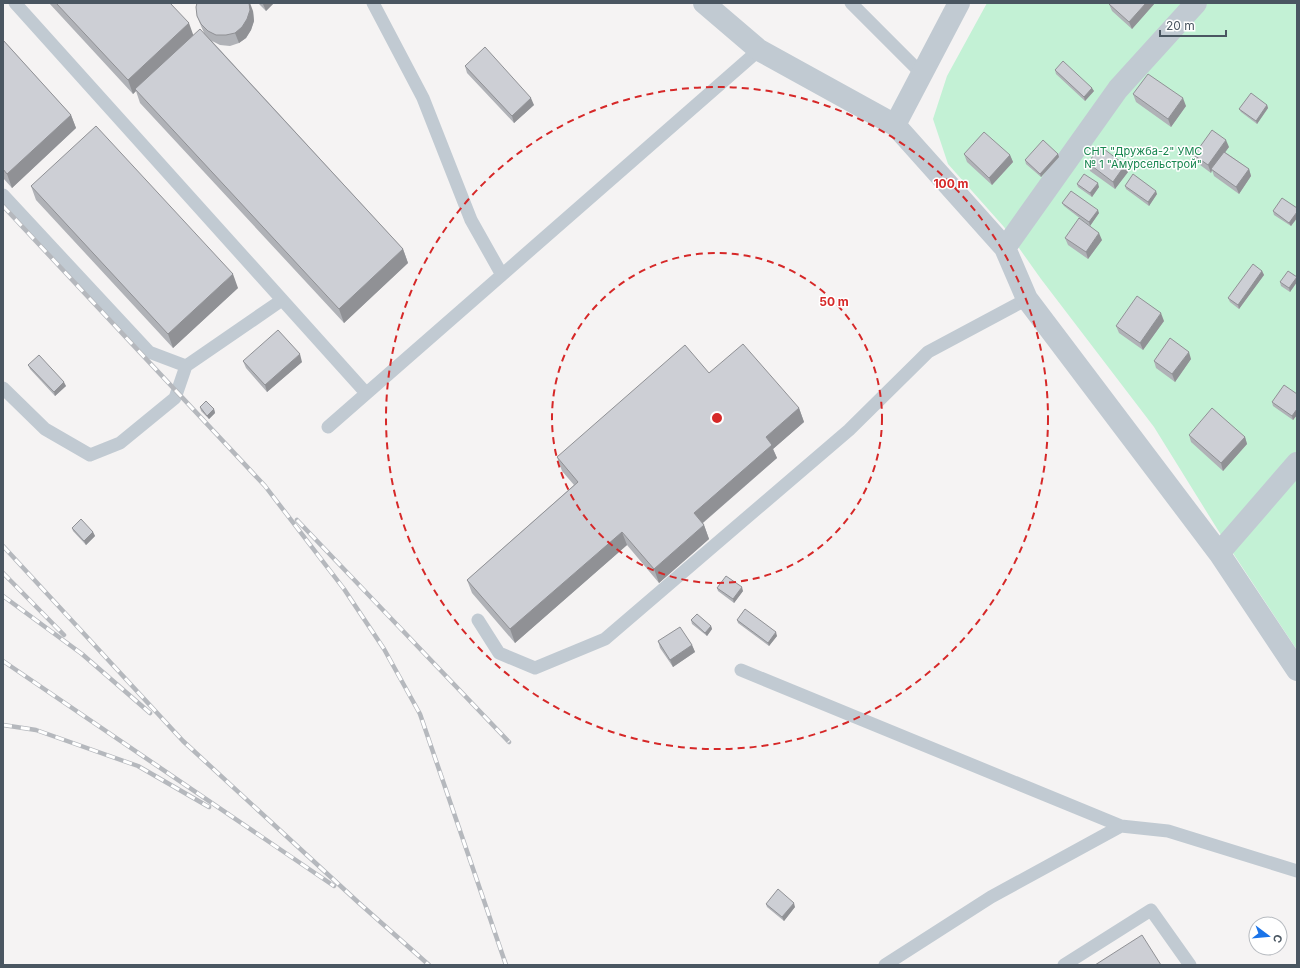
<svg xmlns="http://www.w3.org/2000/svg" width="1300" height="968" viewBox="0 0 1300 968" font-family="Inter,sans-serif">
  <rect width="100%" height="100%" fill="#f5f3f3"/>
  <!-- garden -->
  <path fill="#c3f1d5" d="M987,3H1297V650L1221,535L1154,427L1041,279L1004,227L948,164L933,119L947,76Z"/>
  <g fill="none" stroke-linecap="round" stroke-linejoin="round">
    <!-- service -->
    <path stroke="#c1cad2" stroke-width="13" d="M15,3L366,393
      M373,3L423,98L471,220L502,275
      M851,3L922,74
      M3,195L149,352L186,366
      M3,388L45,429L90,455L120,443L175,398L186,366L282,300
      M328,427L759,50
      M478,620L499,653L535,668L605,639L849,430L928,352L1027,299
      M741,670L1121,826L1168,831L1297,871
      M885,965L991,897L1121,826
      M1064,965L1151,910L1190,965"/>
    <!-- minor -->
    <path stroke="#c1cad2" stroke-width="22" d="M704,3L759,50L895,125L1005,248L1027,299L1219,553L1297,670
      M895,125L959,3
      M1005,248L1118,89L1196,3
      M1219,553L1297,463"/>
    <!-- rail casing -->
    <g stroke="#b5b8bd" stroke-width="4.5">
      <path id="rail" d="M3,206L265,486L344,589L384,649L420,714L506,965
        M297,520L509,742
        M3,546L183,741L359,903L429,965
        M3,573L64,635
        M3,596L82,654L150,713
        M3,661L334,886
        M3,725L36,730L138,766L209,807"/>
    </g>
    <!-- rail -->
    <use href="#rail" stroke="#fff" stroke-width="3" stroke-dasharray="9" stroke-linecap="butt"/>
  </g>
  <!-- wall -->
  <path fill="#b0b2b7" d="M49,3H170L193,35L204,33L201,26L197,16L253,11L254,21L251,30L246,38L239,43L230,46L220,45L212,41L403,249L408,263L344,323L140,103L136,91L133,94Z
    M258,3H274L266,11Z
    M1155,3L1132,29L1112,11L1109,4Z
    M3,40L71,115L76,128L12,188L3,178Z
    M465,66L534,105L514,123L467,73Z
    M1055,70L1094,91L1085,101L1056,74Z
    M1133,94L1186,106L1171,127L1136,102Z
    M1267,105L1268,108L1257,124L1241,112L1239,109Z
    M1229,147L1225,152L1249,169L1251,176L1239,194L1214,176L1212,170L1211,173L1196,162L1194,155Z
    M964,154L1010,155L1013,162L992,185L967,162Z
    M1058,154L1059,157L1041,177L1026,164L1025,160Z
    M1088,163L1125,165L1128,172L1115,189L1090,171Z
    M1077,184L1099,187L1092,197L1078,187Z
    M31,186L238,288L173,348L36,200Z
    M1125,186L1157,194L1149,206L1126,189Z
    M1062,203L1099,213L1090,226L1064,206Z
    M1297,208V218L1291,226L1274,215L1273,211Z
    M1065,238L1102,240L1088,259L1068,245Z
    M1262,271L1264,275L1239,309L1230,302L1228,298Z
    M1297,277V282L1290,292L1281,286L1280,282Z
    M1164,321L1143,350L1119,333L1116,326Z
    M1191,359L1175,382L1156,368L1154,361Z
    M243,361L302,362L267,392L246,368Z
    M28,365L66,386L55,396L30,369Z
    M709,373L799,408L804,422L773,449L777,458L703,523L704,525L709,539L659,583L627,545L515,643L472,593L467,580L574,485L562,471L557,457Z
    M1297,394V415L1293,420L1273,406L1272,402Z
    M200,407L214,409L215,413L209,419L201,411Z
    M1189,435L1245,437L1247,444L1223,471L1191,442Z
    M72,528L93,532L95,536L86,545L73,531Z
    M717,588L743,591L734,603L718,591Z
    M691,620L711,626L712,629L707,636L692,624Z
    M737,620L777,636L769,646L738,623Z
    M658,641L692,645L695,652L673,667L660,648Z
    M766,904L795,907L784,921L767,907Z"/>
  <!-- shaded-wall -->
  <path fill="#909195" d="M249,3H250L253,11L254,21L251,30L246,38L239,43L235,33Z
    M264,3H274L266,11L263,4Z
    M1146,3H1155L1132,29L1129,22Z
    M189,23L194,37L135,89L136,91L133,94L128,80Z
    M1092,88L1094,91L1085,101L1084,97Z
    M531,98L534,105L514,123L512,116Z
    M1183,98L1186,106L1171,127L1168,119Z
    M1267,105L1268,108L1257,124L1256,121Z
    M71,115L76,128L12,188L7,174Z
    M1226,140L1229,147L1212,170L1211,169L1212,170L1211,173L1208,165Z
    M1058,154L1059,157L1041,177L1040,174Z
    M1010,155L1013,162L992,185L989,178Z
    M1125,165L1128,172L1115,189L1113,182Z
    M1249,169L1251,176L1239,194L1236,187Z
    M1098,183L1099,187L1092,197L1090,193Z
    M1156,191L1157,194L1149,206L1148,202Z
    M1098,210L1099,213L1090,226L1089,222Z
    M1297,212V218L1291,226L1289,223Z
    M1099,233L1102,240L1088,259L1086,252Z
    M403,249L408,263L344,323L339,309Z
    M1262,271L1264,275L1239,309L1238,305Z
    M233,274L238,288L173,348L168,334Z
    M1297,277V282L1290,292L1289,288Z
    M1161,313L1164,321L1143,350L1140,343Z
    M1189,352L1191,359L1175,382L1172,374Z
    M300,354L302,362L267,392L265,385Z
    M64,382L66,386L55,396L54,392Z
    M799,408L804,422L773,449L777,458L699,526L694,513L766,437Z
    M214,409L215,413L209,419L207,416Z
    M1297,409V415L1293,420L1292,416Z
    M1245,437L1247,444L1223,471L1221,463Z
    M704,525L709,539L659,583L654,569Z
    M93,532L95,536L86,545L84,541Z
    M622,532L627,545L515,643L510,629Z
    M742,587L743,591L734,603L733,599Z
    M711,626L712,629L707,636L705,633Z
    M776,632L777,636L769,646L768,643Z
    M692,645L695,652L673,667L670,660Z
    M794,903L795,907L784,921L782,917Z"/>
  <!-- building -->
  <path fill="#cdcfd5" stroke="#909195" d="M56,3H170L189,23L128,80Z
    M197,3H249L250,10L247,19L242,27L235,33L226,35H216L208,31L201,24L197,16L196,7Z
    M1111,3H1146L1129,22L1109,4Z
    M200,29L403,249L339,309L135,89Z
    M3,40L71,115L7,174L3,169Z
    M485,47L531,98L512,116L465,66Z
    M1063,61L1092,88L1084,97L1055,70Z
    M1148,74L1183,98L1168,119L1133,94Z
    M1251,93L1267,105L1256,121L1239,109Z
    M96,126L233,274L168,334L31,186Z
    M1212,130L1226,140L1208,165L1194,155Z
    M984,132L1010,155L989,178L964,154Z
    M1043,140L1058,154L1040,174L1025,160Z
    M1100,146L1125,165L1113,182L1088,163Z
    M1224,152L1249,169L1236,187L1211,169Z
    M1084,174L1098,183L1090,193L1077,184Z
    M1133,174L1156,191L1148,202L1125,186Z
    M1071,191L1098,210L1089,222L1062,203Z
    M1282,198L1297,208V212L1289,223L1273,211Z
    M1079,218L1099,233L1086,252L1065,238Z
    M1253,264L1262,271L1238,305L1228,298Z
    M1288,271L1297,277L1289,288L1280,282Z
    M1137,296L1161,313L1140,343L1116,326Z
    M278,330L300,354L265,385L243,361Z
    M1170,338L1189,352L1172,374L1154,361Z
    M743,344L799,408L766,437L772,445L694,513L704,525L654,569L622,532L510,629L467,580L578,482L557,457L685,345L709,373Z
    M39,355L64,382L54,392L28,365Z
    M1284,385L1297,394V409L1292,416L1272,402Z
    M206,401L214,409L207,416L200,407Z
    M1212,408L1245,437L1221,463L1189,435Z
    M81,519L93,532L84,541L72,528Z
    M726,576L742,587L733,599L717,588Z
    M745,609L776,632L768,643L737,620Z
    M697,614L711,626L705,633L691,620Z
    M680,627L692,645L670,660L658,641Z
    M778,889L794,903L782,917L766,904Z
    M1142,935L1161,965H1095Z"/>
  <!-- distance rings -->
  <g fill="none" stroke="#d62828" stroke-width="2" stroke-dasharray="7 5">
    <circle cx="717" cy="418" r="165"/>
    <circle cx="717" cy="418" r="331"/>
  </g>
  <g text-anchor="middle" stroke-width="3" stroke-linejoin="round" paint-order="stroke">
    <!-- park labels -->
    <g font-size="11" fill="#17864f" stroke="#fff">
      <text x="1143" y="155">СНТ "Дружба-2" УМС<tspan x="1143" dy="13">№ 1 "Амурсельстрой"</tspan></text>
    </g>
  </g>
  <circle cx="717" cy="418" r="6" fill="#d62828" stroke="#fff" stroke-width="2"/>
  <g font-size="12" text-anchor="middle" font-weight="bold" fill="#d62828" stroke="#fff" stroke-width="3" stroke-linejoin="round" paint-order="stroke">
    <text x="951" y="188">100 m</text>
    <text x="834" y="306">50 m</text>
  </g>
  <!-- border -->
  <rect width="1300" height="968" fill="none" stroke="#4a5661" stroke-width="8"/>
  <!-- north arrow -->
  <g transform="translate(1268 936) rotate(106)"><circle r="19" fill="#ffffff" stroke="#b7bbc0"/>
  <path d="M0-3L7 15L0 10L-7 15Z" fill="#1a73e8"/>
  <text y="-6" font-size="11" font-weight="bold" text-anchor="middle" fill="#4a5661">С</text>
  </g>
  <!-- scale -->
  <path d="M1160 30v6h66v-6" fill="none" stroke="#4a5661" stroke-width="2"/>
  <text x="1166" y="30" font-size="12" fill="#4a5661" stroke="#ffffff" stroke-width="3" paint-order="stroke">20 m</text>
</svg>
